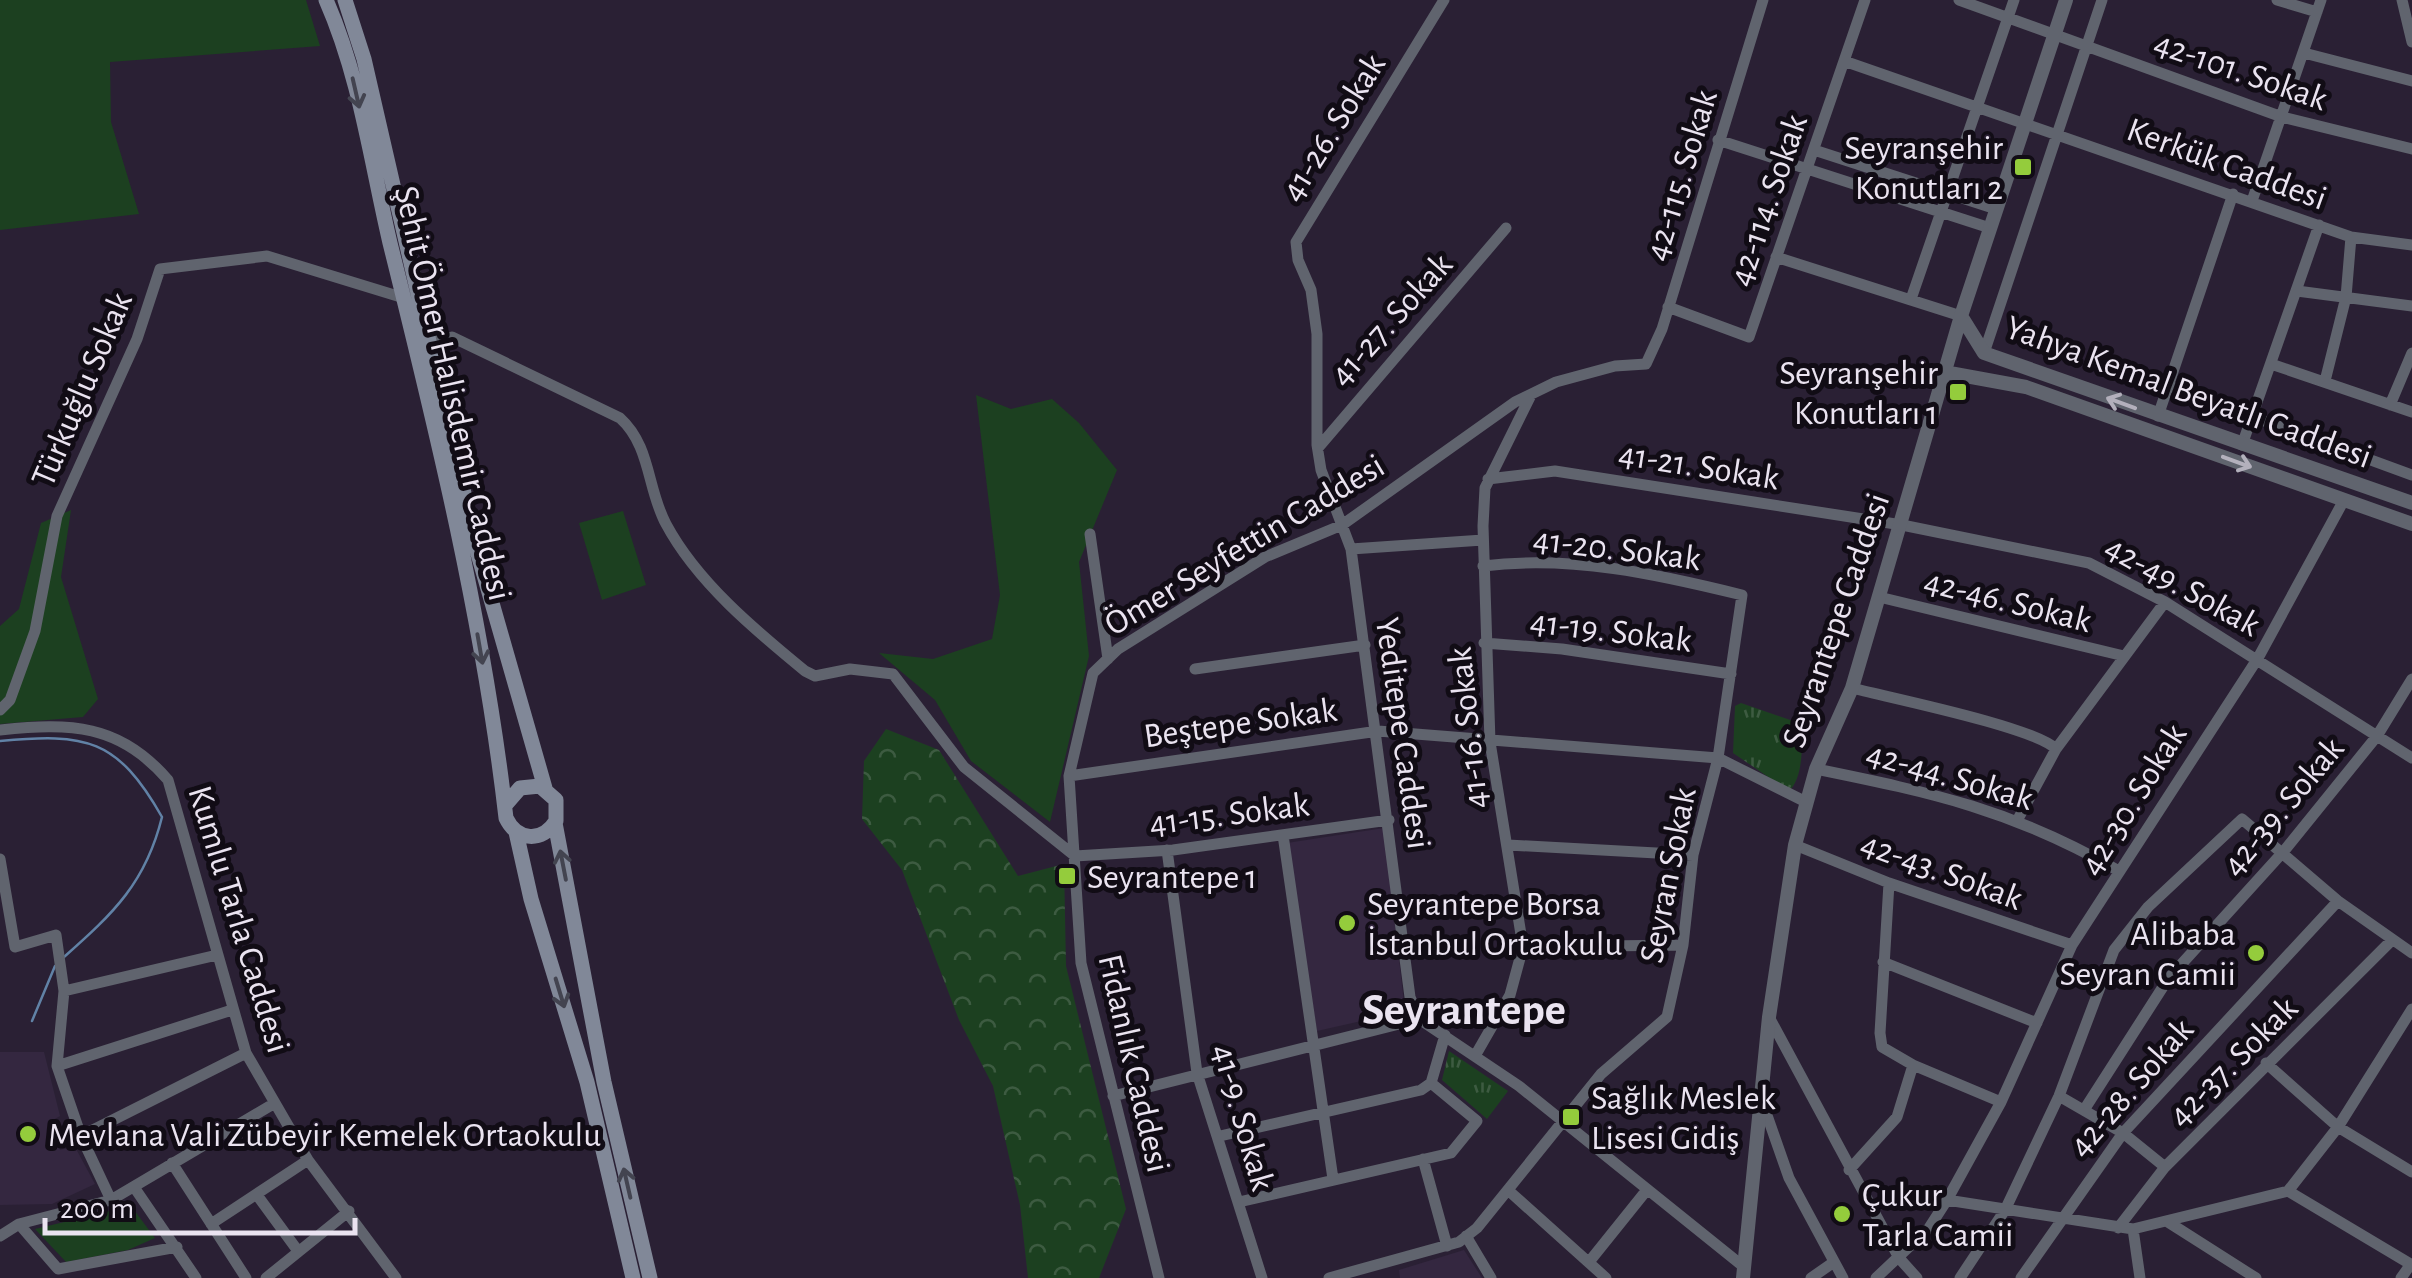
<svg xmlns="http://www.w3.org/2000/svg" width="2412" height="1278" viewBox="0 0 2412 1278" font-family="'Alegreya Sans',sans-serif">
  <defs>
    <pattern id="forest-crowns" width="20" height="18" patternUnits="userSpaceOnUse" patternTransform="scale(2.5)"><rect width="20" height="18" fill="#1c4020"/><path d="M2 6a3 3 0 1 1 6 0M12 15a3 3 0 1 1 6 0" fill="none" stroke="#3d5b41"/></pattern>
    <pattern id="park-tufts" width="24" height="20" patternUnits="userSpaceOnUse" patternTransform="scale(2.5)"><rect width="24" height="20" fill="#1c4020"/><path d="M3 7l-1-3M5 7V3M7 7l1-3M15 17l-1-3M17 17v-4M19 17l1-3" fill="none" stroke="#3d5b41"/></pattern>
  </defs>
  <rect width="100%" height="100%" fill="#2a2034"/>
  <!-- built -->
  <path fill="#342740" d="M1384,828L1404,1003L1397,1013L1317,1031L1287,843Z
    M0,1052H44L60,1116L53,1120L60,1150L75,1147L95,1184L52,1204L0,1205Z
    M1464,1250L1482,1278H1400L1399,1270Z"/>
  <!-- green -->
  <path fill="#1c4020" d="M0,0H306L320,46L110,62L111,122L139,214L0,230Z
    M976,395L1011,409L1052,399L1079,423L1117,470L1079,562L1089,656L1050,822L971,761L935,700L879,653L933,659L992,639L1000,595Z
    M71,510L61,577L98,699L83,717L0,724V626L19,609L41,523Z
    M623,511L646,585L602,600L579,523Z
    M131,1206L155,1238L128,1250L66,1262L35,1229Z"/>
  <!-- forest -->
  <path fill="url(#forest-crowns)" d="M886,729L939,750L1018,876L1064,864L1066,966L1126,1209L1099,1278H1028L1020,1205L993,1086L959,1020L902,870L862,819L864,761Z"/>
  <!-- park -->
  <path fill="url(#park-tufts)" d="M1741,703L1799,723C1804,741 1803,779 1789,791L1733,753L1735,706Z
    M1449,1051L1508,1091L1487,1119L1442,1080Z"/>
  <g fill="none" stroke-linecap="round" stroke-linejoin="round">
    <!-- stream -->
    <path stroke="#6182a6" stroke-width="2.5" d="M0,741C86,733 117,738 162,817C146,882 114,913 64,957
      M32,1021L55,966"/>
    <!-- minor -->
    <path stroke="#60646e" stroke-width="11" d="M1444,0L1296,242L1298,260L1311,290L1317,334V445L1321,470L1351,549L1410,997L1419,1019L1519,1086L1744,1267
      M1959,0L2282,117L2412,149
      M2277,0L2317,12
      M2402,0L2412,42
      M2304,53L2412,81
      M1844,61L2351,237L2412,245
      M1718,140L1990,228
      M1814,150L1996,209
      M2252,201L2321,0
      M1776,257L1961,316
      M2297,291L2412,306
      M1911,299L2014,0
      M1668,307L1749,337L1865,0
      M431,342L452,337L620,418C651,446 647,489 666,524C697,582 755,630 805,671L815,676L850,669L893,674L964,767L1075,856
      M1984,353L2102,0
      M2271,364L2412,412
      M2325,381L2346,297L2351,237
      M2169,386L2412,475
      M2390,405L2412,353
      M2158,416L2233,194
      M2242,445L2319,225
      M1318,448L1506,228
      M1488,479L1555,471L1902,525L2089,563L2165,602L2412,758
      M1090,534L1108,659
      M1351,549L1483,540
      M1879,597L2124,656
      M1484,643L1562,649L1731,674
      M1195,669L1365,645
      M1852,688C1891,698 2034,727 2056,749
      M0,710L10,700L35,631L57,516L137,339L160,269L267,256L404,298
      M0,730C70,723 119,723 168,780L246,1053L308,1160L396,1278
      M1816,769C1934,793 2013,810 2119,871
      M1069,776L1378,731L1718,758L1806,802
      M2018,819L2056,749L2165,602
      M1283,835L1333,1179
      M1508,845L1693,855
      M1795,845L1889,883L2072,945
      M1167,850L1197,1073L1262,1278
      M1075,856L1173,850L1389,820
      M0,859L15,947L56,935L64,991L57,1066L81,1136L111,1200
      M1523,947L1683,945
      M1883,962L2037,1023
      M64,991L217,955
      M1769,1017L1899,1258L1917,1278
      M1475,1056L1510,995L1523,947L1490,742L1483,526L1485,488L1531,395
      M2266,1063L2338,1127L2412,1172
      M1913,1065L2001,1102
      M57,1066L232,1010
      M1113,1096L1419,1019
      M2059,1096L2123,1133L2165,1167
      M1762,1101L1789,1178L1843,1278
      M2084,1110L2168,979L2284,851L2377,736L2412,679
      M81,1136L246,1053
      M1220,1136L1421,1090L1431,1083L1445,1035
      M1423,1159L1447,1246
      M172,1163L246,1278
      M1849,1170L1897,1117L1913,1065L1882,1047L1880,1033L1889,883
      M134,1187L196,1278
      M1509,1191L1606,1278
      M2288,1191L2412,1265
      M257,1195L298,1251
      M1947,1200L2133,1229L2288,1191L2338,1127L2412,1009
      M1239,1202L1451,1153L1477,1121L1431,1083
      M2168,1222L2256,1278
      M19,1224L58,1269L177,1247
      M211,1224L308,1160
      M2118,1228L2165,1167L2392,940
      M2133,1229L2140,1278
      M0,1236L19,1224L111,1200L275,1103
      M1466,1236L1491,1278
      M1589,1262L1646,1191
      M266,1278L349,1211
      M1159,1278L1081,963L1069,776L1093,673L1118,649L1265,557L1342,525L1515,402L1556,382L1615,366L1646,364L1662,329L1763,0
      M1329,1278L1459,1242L1477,1228L1601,1074L1667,1017L1683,945L1693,855L1718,758L1742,595C1657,574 1571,555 1483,566
      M1811,1278L1834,1262
      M1876,1278L1929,1228L1947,1200L2001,1102L2072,945L2258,658L2344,500
      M1960,1278L2005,1210L2059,1096L2114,950L2148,907L2242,819L2338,901L2412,953
      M2021,1278L2123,1133L2338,901
      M2401,1278L2411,1264"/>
    <!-- tertiary -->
    <path stroke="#60646e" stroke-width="14" d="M1961,316L1984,353L2412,503
      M1944,372L2026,387L2412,524
      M1743,1278L1769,1017L1795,845L1816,769L1852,688L1961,316L2066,0"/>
    <!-- secondary -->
    <path stroke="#818898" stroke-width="15" d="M326,0C360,77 371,162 390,243C437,432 484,625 506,818C517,841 542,843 556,821V800L540,786L520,788L507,803
      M345,0L364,59L478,554L545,788
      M555,823L604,1082L650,1278
      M516,832L531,899L587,1082L633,1278"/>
  </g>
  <!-- one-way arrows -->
  <defs><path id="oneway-shaft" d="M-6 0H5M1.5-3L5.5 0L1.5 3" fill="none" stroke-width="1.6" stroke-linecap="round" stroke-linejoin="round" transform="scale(2.5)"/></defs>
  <g stroke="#434450">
    <use href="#oneway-shaft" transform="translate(356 93) rotate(77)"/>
    <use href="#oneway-shaft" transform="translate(480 649) rotate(80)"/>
    <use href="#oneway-shaft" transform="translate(563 865) rotate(-101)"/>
    <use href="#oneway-shaft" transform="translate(560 993) rotate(73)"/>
    <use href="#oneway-shaft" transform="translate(627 1183) rotate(-103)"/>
  </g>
  <g stroke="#b3b0bc">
    <use href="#oneway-shaft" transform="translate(2121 403) rotate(-160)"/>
    <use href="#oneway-shaft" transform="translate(2237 462) rotate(20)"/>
  </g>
  <!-- markers -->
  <g fill="#94cc3c" stroke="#110c15" stroke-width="4">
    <rect x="2013" y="157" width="20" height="20" rx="5"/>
    <rect x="1948" y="382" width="20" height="20" rx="5"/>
    <rect x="1057" y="866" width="20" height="20" rx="5"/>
    <circle cx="1347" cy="923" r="10"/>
    <circle cx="2256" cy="953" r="10"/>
    <rect x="1561" y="1107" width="20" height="20" rx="5"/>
    <circle cx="28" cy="1134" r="10"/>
    <circle cx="1842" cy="1214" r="10"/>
  </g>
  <g text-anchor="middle" stroke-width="10" stroke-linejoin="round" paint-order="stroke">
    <!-- street labels -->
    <g font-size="35" fill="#eae3f0" stroke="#110c15">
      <text transform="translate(2241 70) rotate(19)" y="12">42-101. Sokak</text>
      <text transform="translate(1332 127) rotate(-58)" y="12">41-26. Sokak</text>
      <text transform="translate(2227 163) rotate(20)" y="12">Kerkük Caddesi</text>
      <text transform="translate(1680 175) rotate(-73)" y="12">42-115. Sokak</text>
      <text transform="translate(1767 200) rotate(-71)" y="12">42-114. Sokak</text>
      <text transform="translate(1390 319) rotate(-48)" y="12">41-27. Sokak</text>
      <text transform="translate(81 389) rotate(-67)" y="12">Türkuğlu Sokak</text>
      <text transform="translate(2189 391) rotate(20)" y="12">Yahya Kemal Beyatlı Caddesi</text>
      <text transform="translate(454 393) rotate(77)" y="12">Şehit Ömer Halisdemir Caddesi</text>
      <text transform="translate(1699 465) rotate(9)" y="12">41-21. Sokak</text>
      <text transform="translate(1244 544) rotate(-31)" y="12">Ömer Seyfettin Caddesi</text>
      <text transform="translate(1617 548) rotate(7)" y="12">41-20. Sokak</text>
      <text transform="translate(2183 585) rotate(29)" y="12">42-49. Sokak</text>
      <text transform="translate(2008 600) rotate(14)" y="12">42-46. Sokak</text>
      <text transform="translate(1835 620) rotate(-71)" y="12">Seyrantepe Caddesi</text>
      <text transform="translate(1611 630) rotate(7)" y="12">41-19. Sokak</text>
      <text transform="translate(1240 722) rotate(-8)" y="12">Beştepe Sokak</text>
      <text transform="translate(1467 728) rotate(-96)" y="12">41-16. Sokak</text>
      <text transform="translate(1404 733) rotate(82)" y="12">Yeditepe Caddesi</text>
      <text transform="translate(1950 775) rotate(16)" y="12">42-44. Sokak</text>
      <text transform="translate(2132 799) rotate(-58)" y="12">42-30. Sokak</text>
      <text transform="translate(2282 806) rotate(-50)" y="12">42-39. Sokak</text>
      <text transform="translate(1229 813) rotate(-7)" y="12">41-15. Sokak</text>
      <text transform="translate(1942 870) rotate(20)" y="12">42-43. Sokak</text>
      <text transform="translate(1667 875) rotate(-79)" y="12">Seyran Sokak</text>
      <text transform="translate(240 919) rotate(73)" y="12">Kumlu Tarla Caddesi</text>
      <text transform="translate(2232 1061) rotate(-45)" y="12">42-37. Sokak</text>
      <text transform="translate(1135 1063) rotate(77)" y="12">Fidanlık Caddesi</text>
      <text transform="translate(2130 1087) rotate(-49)" y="12">42-28. Sokak</text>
      <text transform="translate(1244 1117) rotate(74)" y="12">41-9. Sokak</text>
    </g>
    <!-- poi labels -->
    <g font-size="35" fill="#eae3f0" stroke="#110c15" text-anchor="start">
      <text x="2003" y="159" text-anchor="end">Seyranşehir<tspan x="2003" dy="40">Konutları 2</tspan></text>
      <text x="1938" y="384" text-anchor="end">Seyranşehir<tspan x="1938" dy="40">Konutları 1</tspan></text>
      <text x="1087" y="888">Seyrantepe 1</text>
      <text x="1367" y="915">Seyrantepe Borsa<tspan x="1367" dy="40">İstanbul Ortaokulu</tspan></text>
      <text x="2236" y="945" text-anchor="end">Alibaba<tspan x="2236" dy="40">Seyran Camii</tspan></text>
      <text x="1591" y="1109">Sağlık Meslek<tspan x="1591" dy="40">Lisesi Gidiş</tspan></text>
      <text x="48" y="1146">Mevlana Vali Zübeyir Kemelek Ortaokulu</text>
      <text x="1862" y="1206">Çukur<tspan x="1862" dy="40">Tarla Camii</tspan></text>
    </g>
    <!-- district labels -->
    <g font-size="45" font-weight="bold" fill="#eae3f0" stroke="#110c15">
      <text x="1464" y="1024">Seyrantepe</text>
    </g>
  </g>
  <!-- scale -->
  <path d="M45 1218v15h310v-15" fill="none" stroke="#eae3f0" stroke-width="5"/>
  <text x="60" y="1218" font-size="30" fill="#eae3f0" stroke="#110c15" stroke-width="8" paint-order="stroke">200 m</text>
</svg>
